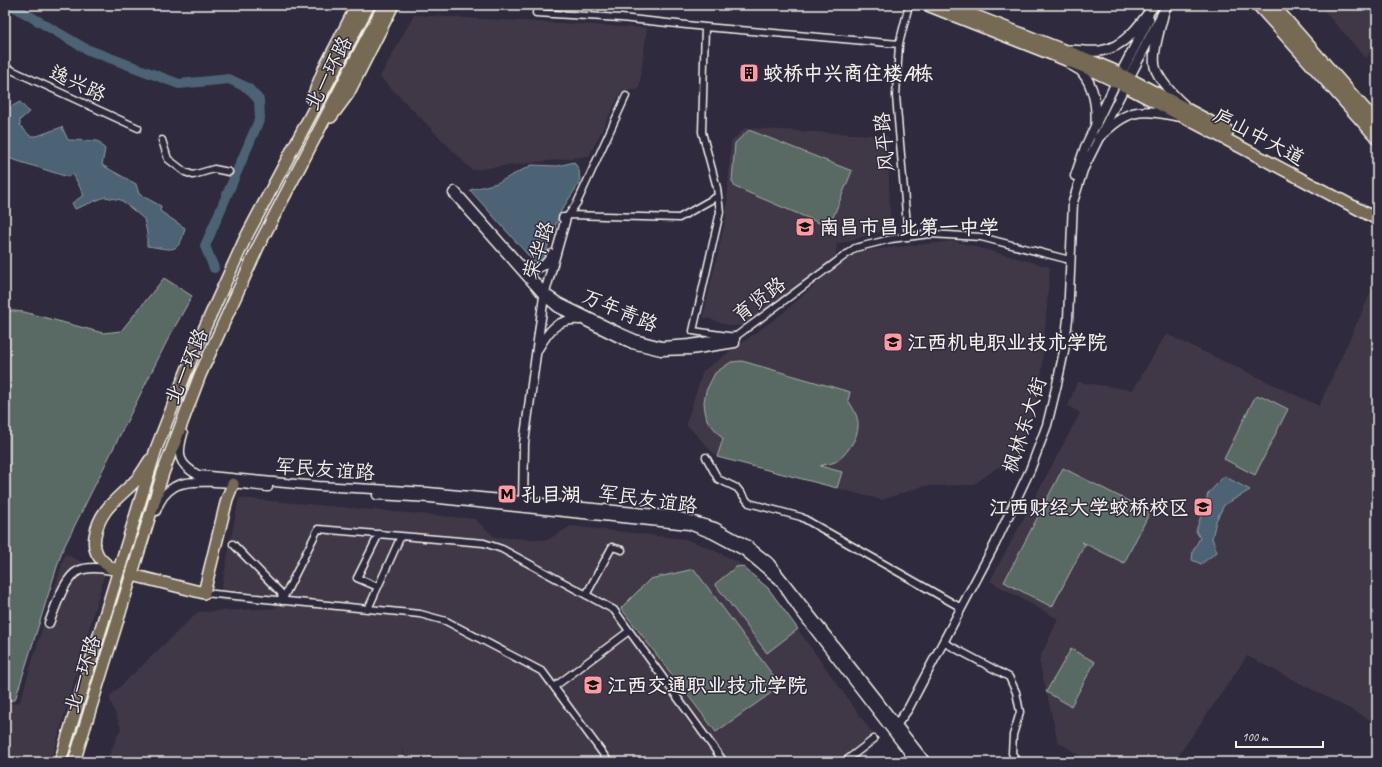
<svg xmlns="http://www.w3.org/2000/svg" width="1382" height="767" viewBox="0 0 1382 767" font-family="Caveat,'LXGW WenKai TC',sans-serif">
  <rect width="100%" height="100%" fill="#2f2a3d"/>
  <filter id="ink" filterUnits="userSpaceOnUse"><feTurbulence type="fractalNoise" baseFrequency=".025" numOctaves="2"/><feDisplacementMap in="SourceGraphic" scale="8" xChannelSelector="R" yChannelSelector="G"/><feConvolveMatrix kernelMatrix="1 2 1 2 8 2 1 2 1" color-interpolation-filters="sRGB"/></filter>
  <g filter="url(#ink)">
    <!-- built -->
    <path fill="#413946" d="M1319,5H1377V42L1366,58Z
      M414,15L647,28L639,89L621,92L589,156L472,170L380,77Z
      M745,128L888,136L890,221L880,232L837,244L835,264L760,326H731L703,317L726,218L731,142Z
      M954,241L1050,267L1040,391L1015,470L998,467L973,485L923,486L882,500L717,457L686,424L703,371L783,313L852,252Z
      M1377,279V723L1247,656L1174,762H1090L1058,742L1039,660L1058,619L990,581L1080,413L1068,406L1077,382L1133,390L1166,334L1319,406Z
      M239,498L475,519L494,537L547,540L571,526L685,539L707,547L736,561L768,588L879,742L856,762H407L401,745L404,762H106L121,728L109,697L198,612L277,608L274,605L219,601Z
      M65,554L105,573L51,762H5V705L20,702Z"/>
    <!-- green -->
    <path fill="#596b64" stroke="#a6aea6" d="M749,130L852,171L829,227L735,187L732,181L735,143Z
      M164,278L192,296L167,341L62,551L15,700L5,701V310L24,312L103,333L121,331Z
      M742,361L850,392L848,400C853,408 859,417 858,427C858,438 845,457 835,462C831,464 824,464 820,466L842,472L837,488L717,457L723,439L707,420L705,411L704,402L706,391L715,373L731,362Z
      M1262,396L1288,409L1255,475L1224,459L1255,397Z
      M1063,468L1150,512L1124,563L1082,542L1085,544L1052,607L1004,582Z
      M742,566L768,588L798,629L767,653L715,584L736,567Z
      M694,569L781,686L716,732L621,608L650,579Z
      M1071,649L1095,662L1071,706L1046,692Z"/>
    <!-- water -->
    <path fill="#4b6374" stroke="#8f9ca2" d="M20,102L29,112L20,120V125L30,136H37L62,127L68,140L98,141L105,149L102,165L136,184L139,194L161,206L160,211L185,228C179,256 171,249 147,246V233L144,219L121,200L105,197L75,209L72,203L84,195L73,174L68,177L5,157V110Z
      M574,162L579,170L580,182L561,211L548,246L542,271L470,190L497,183L532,165L558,166Z
      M1224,476L1250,490L1224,505L1216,521L1212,538L1217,552L1201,564L1192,560L1193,551L1200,538L1196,531L1208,494Z"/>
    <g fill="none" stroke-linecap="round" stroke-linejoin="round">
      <!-- river -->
      <path stroke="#4b6374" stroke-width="10" d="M11,5L86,49L179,84L229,79L248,88L259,100L260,118L205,246L214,268"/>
      <!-- minor casing -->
      <g stroke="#f4f1e8" stroke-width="9">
        <path id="minor" d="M537,5L536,13L621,18L705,27L899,44L909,5
          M705,27L702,132L717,188L720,212L693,331L735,337L855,248L891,239L930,234L981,237L1066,259
          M899,44L896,96L908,237
          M5,67L138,128
          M162,140L168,159L185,172L193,175L214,169L229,172
          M569,215L679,218L718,196
          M567,217L577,203L626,96
          M706,457L718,479L737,488L749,503L801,517L958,606
          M233,544L281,593L282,601L318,529L484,543L502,549L614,610L724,762
          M378,587L357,578L379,534
          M204,593L420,614L446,621L543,672L609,762
          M586,595L612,547L622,550
          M368,609L401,536
          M943,642L1009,677L1016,692L1020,712L1013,735L1012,753L1017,762
          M554,687L629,631
          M844,762L874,739"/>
      </g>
      <!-- tertiary casing -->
      <g stroke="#f4f1e8" stroke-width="11">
        <path id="tertiary" d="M1075,176L1085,147L1116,82
          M455,191L545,293L560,303L619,332L635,339L662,346L690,344L735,337V343L691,350L661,351L632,344L617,337L558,308L544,296L453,193Z
          M522,266L530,270C543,267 546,265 552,254
          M538,349C548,332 557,318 579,320
          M183,434C177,455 178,464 198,475L318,486L428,492L677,516L715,527L746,544L769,562L926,762
          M377,495L430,498L689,525L712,534L744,551L779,580L799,610L916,762
          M523,505L524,443L544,296L566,218H563
          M156,511C159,502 165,492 174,487C190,476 247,485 268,487
          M49,623C55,609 64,578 78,571C88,566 102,568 112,570
          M894,728L908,709L928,671L995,544L1030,470L1047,425L1057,384L1064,351L1068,319L1073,202L1083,170L1125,86"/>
      </g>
      <!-- secondary casing -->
      <g stroke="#f4f1e8" stroke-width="12">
        <path id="secondary" d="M1164,11C1161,26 1150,56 1156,70C1162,84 1173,95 1184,105
          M1068,50C1079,50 1089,52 1100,51C1124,48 1141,24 1154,5
          M1071,65C1074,67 1079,69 1082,72C1094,86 1097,107 1096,124
          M1118,79L1149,19
          M1125,85L1167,5
          M1098,138C1129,109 1136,108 1178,116"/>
      </g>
      <!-- trunk casing -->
      <g stroke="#f4f1e8" stroke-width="14">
        <path id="trunk" d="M927,5L1089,69L1125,86L1377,219
          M1258,5L1377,138
          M1273,5L1377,123
          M960,10L1089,60L1113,70L1228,131
          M312,99L324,69L357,5
          M331,117L348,94L393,5
          M115,570C101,562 92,553 95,536C100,507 120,498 138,478C142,473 146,466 150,460
          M136,576L204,593L227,499L233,484
          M60,762L156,449L196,347L245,239L369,5
          M74,762L163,473L200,375L258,247L384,5"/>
      </g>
      <!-- minor -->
      <use href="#minor" stroke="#2f2a3d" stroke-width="6"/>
      <!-- tertiary -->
      <use href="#tertiary" stroke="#2f2a3d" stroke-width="8"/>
      <!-- secondary -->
      <use href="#secondary" stroke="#2f2a3d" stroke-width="9"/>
      <!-- trunk -->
      <use href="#trunk" stroke="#766a55" stroke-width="11"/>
    </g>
  </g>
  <!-- icons -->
  <defs>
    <g id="building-square" transform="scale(1)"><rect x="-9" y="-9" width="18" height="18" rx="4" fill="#ff9aa2" stroke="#2f2a3d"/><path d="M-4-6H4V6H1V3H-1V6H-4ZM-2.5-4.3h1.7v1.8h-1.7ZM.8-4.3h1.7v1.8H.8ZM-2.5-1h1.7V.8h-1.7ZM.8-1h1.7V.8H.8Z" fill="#111"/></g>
    <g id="school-square" transform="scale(1)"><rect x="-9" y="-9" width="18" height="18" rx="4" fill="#ff9aa2" stroke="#2f2a3d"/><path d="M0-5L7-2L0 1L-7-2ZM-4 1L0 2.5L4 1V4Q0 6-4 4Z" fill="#111"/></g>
    <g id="university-square" transform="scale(1)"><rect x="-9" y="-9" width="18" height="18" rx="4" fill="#ff9aa2" stroke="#2f2a3d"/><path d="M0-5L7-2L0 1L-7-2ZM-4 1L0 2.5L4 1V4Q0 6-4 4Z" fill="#111"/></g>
    <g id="metro-square" transform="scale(1)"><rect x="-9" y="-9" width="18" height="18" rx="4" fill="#ff9aa2" stroke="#2f2a3d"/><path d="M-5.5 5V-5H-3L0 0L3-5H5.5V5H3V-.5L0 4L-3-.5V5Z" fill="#111"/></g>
  </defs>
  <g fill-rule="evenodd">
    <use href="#building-square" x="749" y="73"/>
    <use href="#school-square" x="805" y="227"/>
    <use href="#university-square" x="893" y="342"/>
    <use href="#metro-square" x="507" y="494"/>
    <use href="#university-square" x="1203" y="507"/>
    <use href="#university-square" x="593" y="685"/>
  </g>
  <g text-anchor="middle" stroke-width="3" stroke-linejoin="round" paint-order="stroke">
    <!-- street labels -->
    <g font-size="20" fill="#f4f1e8" stroke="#2f2a3d">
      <text transform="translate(328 73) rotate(-63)" y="7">北一环路</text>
      <text transform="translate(78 83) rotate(25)" y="7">逸兴路</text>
      <text transform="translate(1259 136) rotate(28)" y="7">庐山中大道</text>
      <text transform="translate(884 142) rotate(-95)" y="7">风平路</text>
      <text transform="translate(538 250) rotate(-72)" y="7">荣华路</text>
      <text transform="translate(759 299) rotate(-37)" y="7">育贤路</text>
      <text transform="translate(620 310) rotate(23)" y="7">万年青路</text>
      <text transform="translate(186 366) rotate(-67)" y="7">北一环路</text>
      <text transform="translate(1024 425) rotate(-72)" y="7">枫林东大街</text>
      <text transform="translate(325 469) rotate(4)" y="7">军民友谊路</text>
      <text transform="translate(648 499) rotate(8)" y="7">军民友谊路</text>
      <text transform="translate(82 674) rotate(-73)" y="7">北一环路</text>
    </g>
    <!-- poi labels -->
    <g font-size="20" font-weight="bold" fill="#f4f1e8" stroke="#2f2a3d" text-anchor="start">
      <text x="763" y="80">蛟桥中兴商住楼A栋</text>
      <text x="819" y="234">南昌市昌北第一中学</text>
      <text x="907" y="349">江西机电职业技术学院</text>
      <text x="521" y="501">孔目湖</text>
      <text x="1189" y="514" text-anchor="end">江西财经大学蛟桥校区</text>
      <text x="607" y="692">江西交通职业技术学院</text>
    </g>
  </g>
  <!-- margin -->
  <rect width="1382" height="767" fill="none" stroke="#2f2a3d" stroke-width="20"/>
  <rect x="10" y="10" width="1362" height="747" fill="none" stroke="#f4f1e8" stroke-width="1.5" filter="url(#ink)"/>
  <!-- scale -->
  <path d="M1236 741v6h87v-6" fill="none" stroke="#f4f1e8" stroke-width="2"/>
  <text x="1242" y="741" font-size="12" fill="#f4f1e8" stroke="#2f2a3d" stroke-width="3" paint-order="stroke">100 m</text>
</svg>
